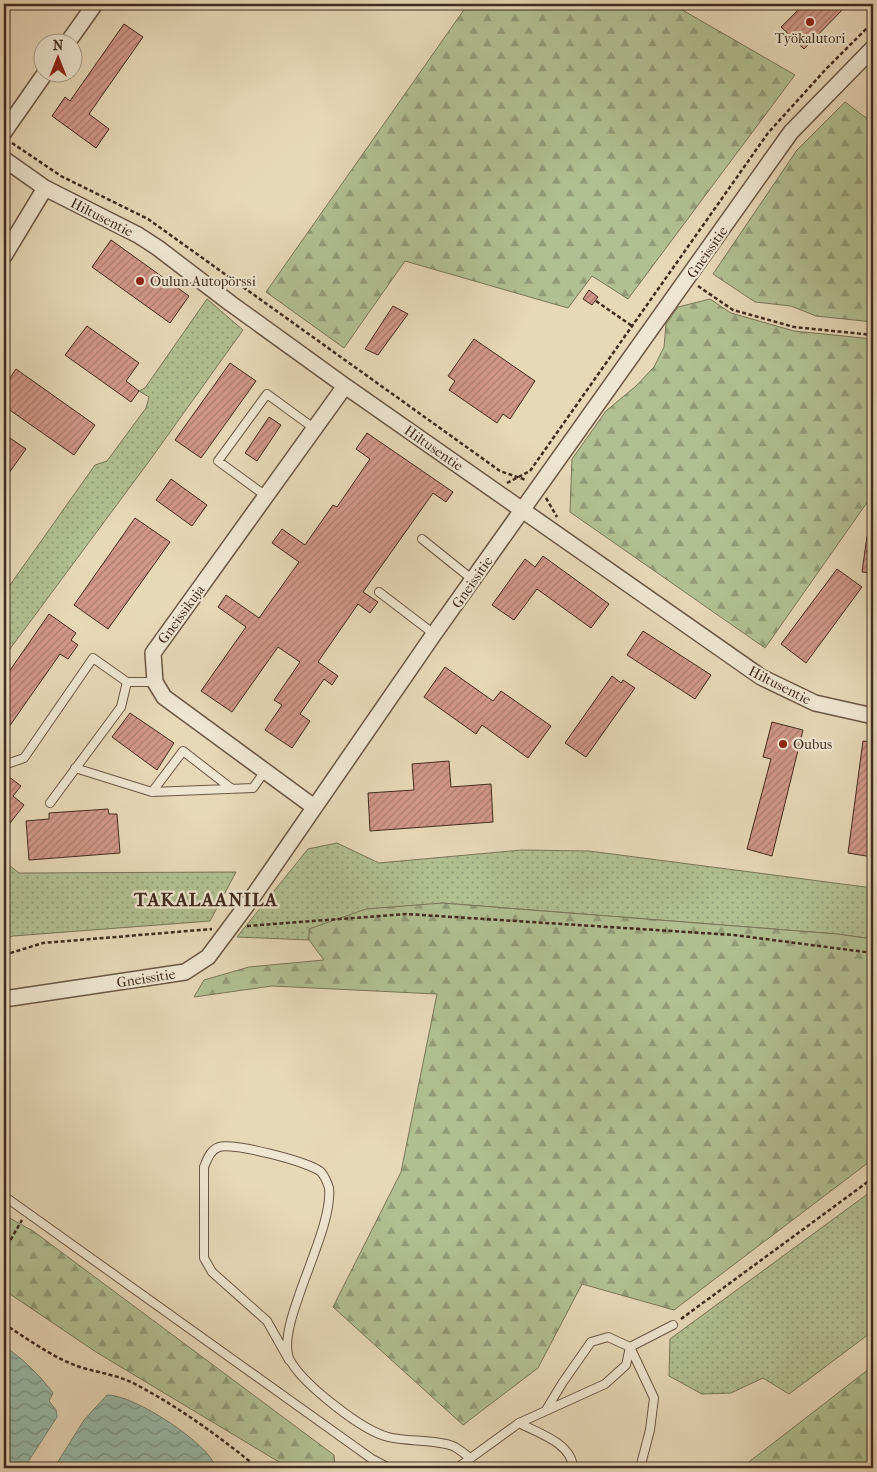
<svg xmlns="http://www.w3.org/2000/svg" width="877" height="1472" viewBox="0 0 877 1472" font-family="'IM FELL French Canon',serif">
  <defs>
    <pattern id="grass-dots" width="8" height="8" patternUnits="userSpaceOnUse" patternTransform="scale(1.25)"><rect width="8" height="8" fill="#b1c092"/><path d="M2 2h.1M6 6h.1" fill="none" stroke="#929c77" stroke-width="1.8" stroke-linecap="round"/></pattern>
    <pattern id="forest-firs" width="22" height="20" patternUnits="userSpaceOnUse" patternTransform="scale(1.25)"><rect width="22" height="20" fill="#b1c092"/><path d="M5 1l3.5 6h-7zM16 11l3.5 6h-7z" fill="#929c77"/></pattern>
    <pattern id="water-waves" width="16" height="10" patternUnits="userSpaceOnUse" patternTransform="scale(1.25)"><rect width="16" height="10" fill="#98bba9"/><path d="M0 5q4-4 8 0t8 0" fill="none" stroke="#7e9889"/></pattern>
    <pattern id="building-hatch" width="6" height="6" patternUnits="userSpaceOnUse" patternTransform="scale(1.25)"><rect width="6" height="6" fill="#d19789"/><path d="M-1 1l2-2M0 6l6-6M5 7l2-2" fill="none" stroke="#ab7b6f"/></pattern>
  </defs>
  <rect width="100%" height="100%" fill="#e7d8b8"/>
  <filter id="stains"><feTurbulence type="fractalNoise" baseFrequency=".004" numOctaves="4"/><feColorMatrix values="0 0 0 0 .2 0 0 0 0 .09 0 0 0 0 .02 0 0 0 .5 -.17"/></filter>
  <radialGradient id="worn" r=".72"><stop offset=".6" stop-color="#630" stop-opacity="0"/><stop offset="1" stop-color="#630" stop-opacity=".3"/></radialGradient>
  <!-- grass -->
  <path fill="url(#grass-dots)" stroke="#797558" d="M207,299L243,330L150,460L4,657V584L10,585L95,465L107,461L146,408L149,397L139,391L145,388Z
    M337,843L379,863L522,850L589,851L873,888V939L837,934L442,903L310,929L309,940L237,937L308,849Z
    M4,861L19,873L236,872L210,921L13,936L4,939Z
    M873,1190V1331L789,1394L763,1378L731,1393L702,1394L669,1376L670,1339Z"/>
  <!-- forest -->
  <path fill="url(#forest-firs)" stroke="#797558" d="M468,4H672L795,75L628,299L592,276L568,308L405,261L344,348L266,292Z
    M845,102L873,123V322L816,316L791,306L755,302L713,274L797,150Z
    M710,299L731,313L794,331L873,339V494L765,648L570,512L572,459L606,411L636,386L654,367L664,347L666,324L678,307Z
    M442,903L837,934L873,939V1159L674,1310L582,1284L538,1368L463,1425L333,1307L401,1172L437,994L272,986L194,997L204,980L249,967L324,960L309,940V929L366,909Z
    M4,1215L33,1231L334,1455L335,1468H289L96,1352L4,1290Z
    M869,1369L873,1375V1461L863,1468H741Z"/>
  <!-- water -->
  <path fill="url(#water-waves)" stroke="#758171" d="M4,1346C23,1359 39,1374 53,1393L49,1401L56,1410L57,1417L24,1468H4Z
    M107,1395C133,1394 210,1444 216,1468H54L84,1420Z"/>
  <!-- building -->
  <path fill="url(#building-hatch)" stroke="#412a1d" d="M804,4H848L804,49L781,27Z
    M124,24L143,37L89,114L109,129L96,148L52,116L65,97L70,101Z
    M111,240L189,296L170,323L92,267Z
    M589,290L598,297L592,305L583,299Z
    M393,306L408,314L378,355L365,349Z
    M87,326L139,363L126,381L139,391L131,402L65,355Z
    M474,339L535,381L510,419L503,414L497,423L449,390L455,381L448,376Z
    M230,363L256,381L201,458L175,440Z
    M16,369L95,425L74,455L4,406V387Z
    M269,417L281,425L257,461L245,453Z
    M367,433L453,492L446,502L433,493L363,592L378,602L370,613L358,604L318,662L338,676L332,685L324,679L300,714L310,721L292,748L265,730L282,705L274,700L300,662L278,647L232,712L201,691L246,627L218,607L226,595L259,618L299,562L272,543L282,529L305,545L333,505L337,507L370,459L356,449Z
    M4,434L26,449L4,480Z
    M171,479L207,505L192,526L156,500Z
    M135,518L170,542L108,629L74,605Z
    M867,536H873V573L862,572Z
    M543,556L609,604L591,628L537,589L514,620L492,605L525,559L535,567Z
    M837,569L862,587L806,663L781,644Z
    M49,614L76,633L71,640L78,645L68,659L60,654L4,734V679Z
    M643,631L711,675L695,699L627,655Z
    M445,667L493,701L501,691L551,726L528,758L482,725L476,734L424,697Z
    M612,676L621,683L623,680L635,688L586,757L565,743Z
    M130,713L174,743L157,770L112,737Z
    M772,722L803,730L772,856L747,849L771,759L763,757Z
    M863,741L873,742L872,857L848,853Z
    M449,761L451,787L491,784L493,822L370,831L368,793L414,790L412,764Z
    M4,773L21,786L13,796L24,805L4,831Z
    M108,809L109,814H117L120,853L29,860L26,821L49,819V813Z"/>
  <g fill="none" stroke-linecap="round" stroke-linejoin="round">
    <!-- lane casing -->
    <g stroke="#6a5644" stroke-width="10">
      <path id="lane" d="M266,496L218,461L267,394L315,429
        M422,539L473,580
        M379,592L434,634
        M4,765L24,758L93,658L127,682H155
        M75,768L152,792L253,788L265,771
        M152,792L183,751L232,789
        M50,803L121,707L127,682
        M4,1196L372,1459L389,1468
        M289,1360L267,1321L212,1272L204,1258V1167C207,1160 210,1150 219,1147C232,1142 310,1162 321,1172C324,1175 328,1184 329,1188C334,1233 271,1331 291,1362C305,1385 361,1430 388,1437C406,1442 439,1439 455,1447C460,1450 465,1454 470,1458
        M546,1410L563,1382L591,1342L608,1337L630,1347L654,1398L650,1430L640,1468
        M519,1423C538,1433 572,1443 573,1468
        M457,1468L519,1423L605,1384L626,1365L630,1347L673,1325"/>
    </g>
    <!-- street casing -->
    <g stroke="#6a5644" stroke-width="18">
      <path id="street" d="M68,42L95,4
        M4,132L46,72
        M4,159L45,188L138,235L158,248L230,303L345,386L761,677L815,703L873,716
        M4,256L45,188
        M314,807L164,697L155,682L153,653L345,386
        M4,999L185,972L208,957L252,898L434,634L791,132L873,48"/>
    </g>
    <!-- path -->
    <path stroke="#412a1d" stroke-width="2.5" stroke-dasharray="4 2.5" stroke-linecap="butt" d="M12,143L61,176L148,219L500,471L526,480
      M698,286L733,310L794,327L873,335
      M596,301L632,326
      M507,483L530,471L768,133L826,69L873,22
      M546,498L557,517
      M247,926L406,914L734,935L873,953
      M4,955L43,943L212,929
      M4,1251L22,1220
      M681,1319L873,1178
      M4,1324C28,1339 53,1358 80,1367C99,1373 118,1375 135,1384C179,1407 220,1437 258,1468"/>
    <!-- lane -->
    <use href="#lane" stroke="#efe6d1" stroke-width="8"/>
    <!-- street -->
    <use href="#street" stroke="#efe6d1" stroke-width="15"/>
  </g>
  <!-- markers -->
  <g fill="#8f2418" stroke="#efe6d1" stroke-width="2">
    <circle cx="810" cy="22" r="5"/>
    <circle cx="140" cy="281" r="5"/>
    <circle cx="783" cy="744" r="5"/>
  </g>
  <g text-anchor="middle" stroke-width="4.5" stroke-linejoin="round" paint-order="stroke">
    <!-- poi labels -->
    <g font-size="14" fill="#412a1d" stroke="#efe6d1" text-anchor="start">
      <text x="810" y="43" text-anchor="middle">Työkalutori</text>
      <text x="150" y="286">Oulun Autopörssi</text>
      <text x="793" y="749">Oubus</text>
    </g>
    <!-- street labels -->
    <g font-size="14" fill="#412a1d" stroke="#efe6d1">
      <text transform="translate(102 217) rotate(27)" y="5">Hiltusentie</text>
      <text transform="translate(707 252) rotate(-55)" y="5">Gneissitie</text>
      <text transform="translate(434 448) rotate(35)" y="5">Hiltusentie</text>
      <text transform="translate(472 582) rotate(-55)" y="5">Gneissitie</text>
      <text transform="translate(181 614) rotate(-54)" y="5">Gneissikuja</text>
      <text transform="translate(780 685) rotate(27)" y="5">Hiltusentie</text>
      <text transform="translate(146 978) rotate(-9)" y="5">Gneissitie</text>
    </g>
    <!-- district labels -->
    <g font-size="19" font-weight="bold" letter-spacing="1" fill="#412a1d" stroke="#efe6d1">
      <text x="206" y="906">TAKALAANILA</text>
    </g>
  </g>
  <!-- margin -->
  <rect width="877" height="1472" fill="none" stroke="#e7d8b8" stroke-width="20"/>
  <rect x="5" y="5" width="867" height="1462" fill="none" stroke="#412a1d" stroke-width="2.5"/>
  <rect x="10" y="10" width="857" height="1452" fill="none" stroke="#412a1d"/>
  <!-- north arrow -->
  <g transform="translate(58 58)"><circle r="24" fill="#efe6d1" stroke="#a99b89"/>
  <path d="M0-4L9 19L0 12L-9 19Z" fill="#8f2418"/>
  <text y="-8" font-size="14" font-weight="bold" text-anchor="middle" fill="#412a1d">N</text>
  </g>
  <rect width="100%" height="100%" filter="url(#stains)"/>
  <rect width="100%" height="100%" fill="url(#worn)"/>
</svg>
